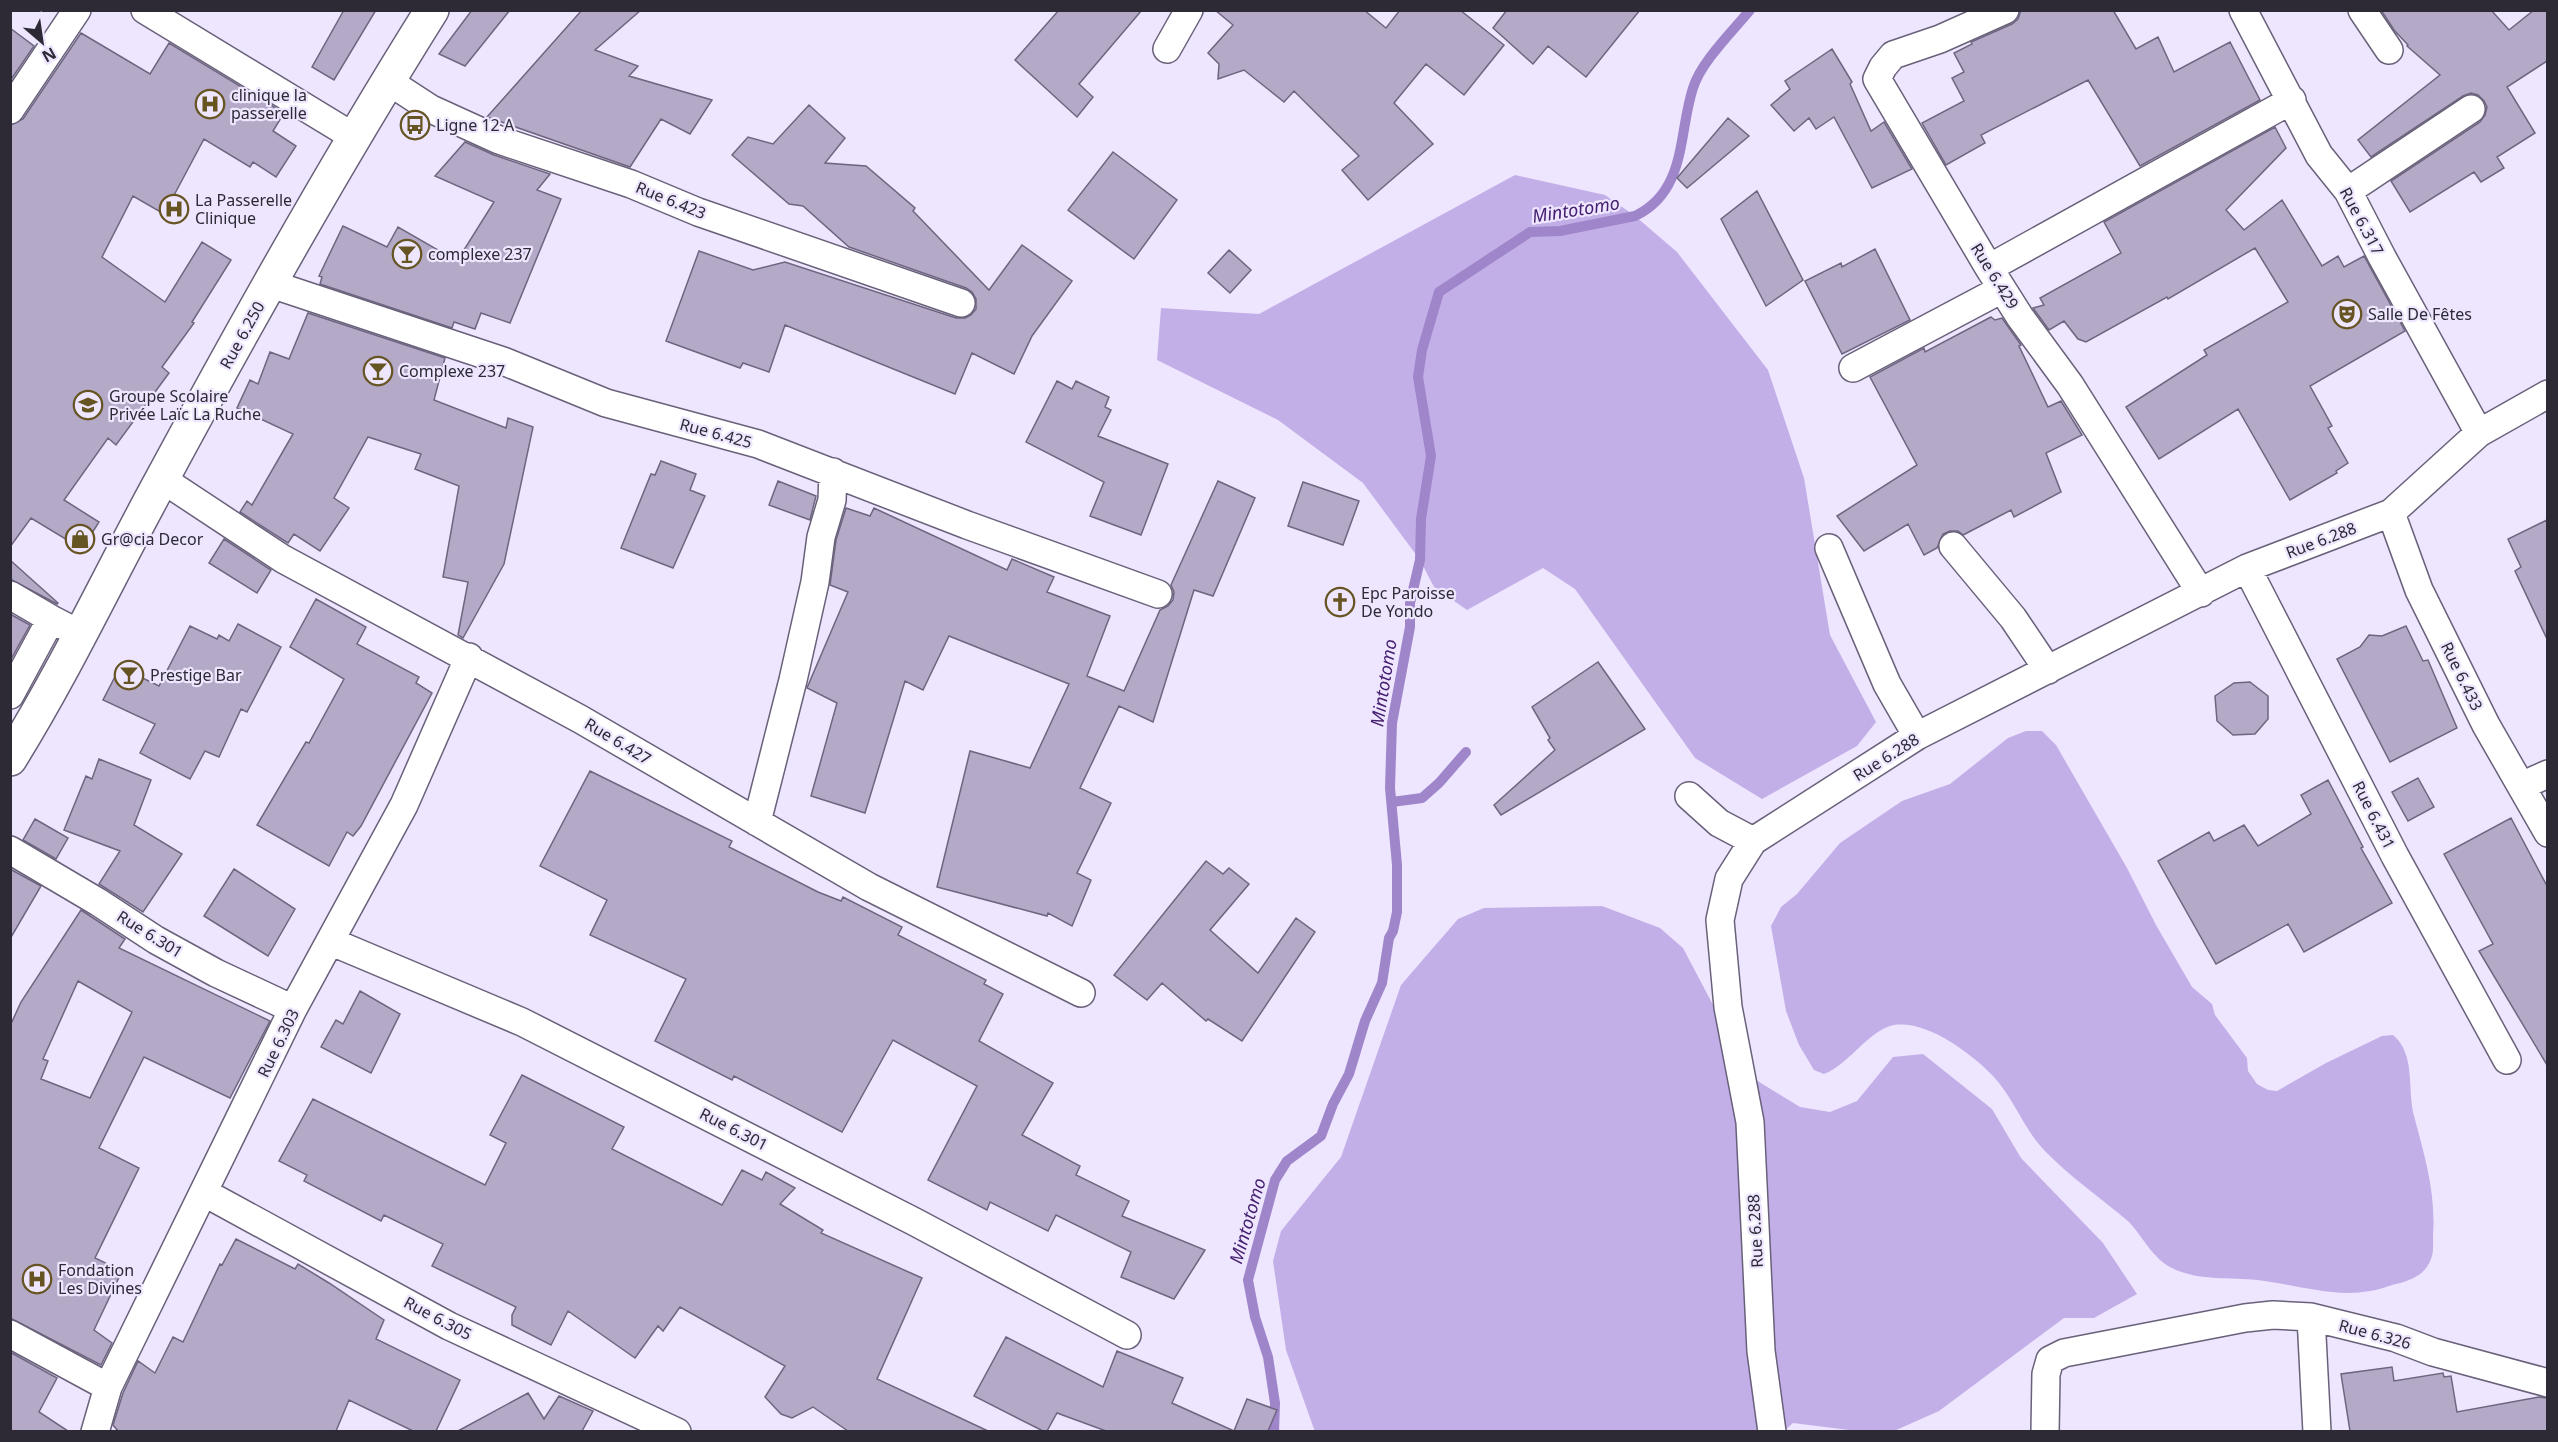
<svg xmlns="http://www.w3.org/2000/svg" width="2558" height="1442" viewBox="0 0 2558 1442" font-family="'Noto Sans',sans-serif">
  <rect width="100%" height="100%" fill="#eee6ff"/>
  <!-- green -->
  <path fill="#c2afe7" d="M1515,175L1605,195L1635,216L1677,252L1768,370L1804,478L1830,635L1876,722L1857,746L1762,799L1695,758L1575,589L1543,568L1467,610L1434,587L1420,560L1363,483L1278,420L1157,360L1161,308L1259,314Z
    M2026,731H2042L2056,745L2127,868L2156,925L2192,987L2212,1004L2215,1015L2247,1058L2248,1071L2257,1084L2268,1090L2277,1091L2326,1063L2382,1036L2393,1035C2416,1054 2407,1089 2414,1116C2425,1157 2436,1193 2433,1236C2433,1243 2434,1252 2431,1259C2425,1275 2412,1280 2396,1284C2388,1286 2379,1290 2370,1291C2332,1298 2294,1284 2257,1280C2229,1277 2197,1281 2172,1268C2153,1259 2143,1237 2129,1222C2102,1199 2069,1176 2045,1151C2024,1130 2014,1098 1993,1076C1971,1053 1923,1017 1890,1026C1866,1034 1849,1064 1824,1074L1814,1070L1799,1045L1786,1011L1771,926L1781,907L1797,894L1840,843L1902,801L1950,784L2008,738Z
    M1602,906L1660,928L1683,948L1751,1077L1800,1107L1830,1112L1857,1101L1893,1057L1923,1054L1992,1109L2021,1158L2103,1243L2137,1294L2094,1318H2064L1939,1411L1894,1431H1857L1793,1423L1783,1432H1315L1286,1350L1273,1261L1281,1231L1341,1157L1401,985L1458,919L1484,908Z"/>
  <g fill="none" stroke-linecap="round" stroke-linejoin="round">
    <!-- stream -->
    <path stroke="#9f86ca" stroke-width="10" d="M1392,802L1422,798L1439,783L1466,752
      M1274,1432L1275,1403L1268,1357L1255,1317L1248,1280L1275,1180L1287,1161L1321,1136L1333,1104L1349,1074L1365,1021L1382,983L1389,938L1393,931L1397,912V865L1390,788L1392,723L1410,627V603L1420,560L1421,519L1431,456L1418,377L1422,350L1439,292L1530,232L1560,231L1635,216C1687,191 1678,134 1693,88C1701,62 1732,32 1750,10"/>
  </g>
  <!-- building -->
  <path fill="#b4aac7" stroke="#6e6580" stroke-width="1.5" fill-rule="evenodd" d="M344,10H376L334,80L312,67Z
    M472,10H510L465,66L439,54Z
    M582,10H641L595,50L638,66L629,76L712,100L690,134L661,119L630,167L487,117Z
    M1059,10H1142L1079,84L1093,97L1077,117L1015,60Z
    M1215,10H1364L1386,28L1400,10H1460L1504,45L1464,95L1426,64L1394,103L1433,144L1368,200L1342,170L1359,156L1294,91L1284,102L1244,70L1218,79L1219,64L1208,53L1233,25Z
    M1507,10H1640L1586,77L1548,46L1533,64L1493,28Z
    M2021,10H2113L2136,49L2158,37L2174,72L2230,42L2260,100L2140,166L2088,80L1981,135L1985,143L1946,165L1922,123L1964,101L1952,78L1964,72L1954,53L1972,44L1971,42L2012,24L2018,19Z
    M2381,10H2491L2509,30L2534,10H2547V61L2507,87L2535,133L2497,157L2504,168L2481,182L2474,172L2410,212L2391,181L2480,122L2485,115L2487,107L2484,101L2478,95L2471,93L2463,96L2371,157L2358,140L2440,75L2407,46L2408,45L2394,30Z
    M10,28L34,46L10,81Z
    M81,33L150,74L169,43L284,113L273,131L296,146L276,177L253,162L250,167L204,139L164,214L133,196L102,257L165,302L202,242L231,260L192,322L194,323L162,367L169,373L116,445L108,438L64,500L99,522L82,549L31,518L10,547V125L23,119Z
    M1832,49L1852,82L1850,84L1871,131L1884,122L1912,169L1872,188L1834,117L1816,129L1809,118L1794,131L1771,105L1790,89L1785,81Z
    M809,105L845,138L825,163L866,166L915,208L913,211L989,290L1022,245L1072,281L1032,336L1014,374L972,353L955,394L785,325L769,372L743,363L740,368L666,341L699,251L753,270L785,262L956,318H965L971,315L976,309V299L972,292L966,288L849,247L803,206L789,204L732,155L748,137L773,144Z
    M1728,118L1749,136L1687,188L1677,178Z
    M2275,127L2286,148L2226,210L2244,230L2282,200L2322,266L2338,256L2344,267L2364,256L2405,331L2310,386L2332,426L2328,428L2348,463L2336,471L2337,473L2290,500L2238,409L2159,459L2126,407L2207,355L2204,350L2288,302L2255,248L2168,299L2167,297L2086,342L2078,339L2064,321L2049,330L2033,308L2044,305L2040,298L2121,253L2104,222Z
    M465,142L494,155L550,174L537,190L561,199L510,323L481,313L475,329L454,322L452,328L320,284L322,277L319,276L343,226L387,247L398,227L457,261L494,202L435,176Z
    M1113,152L1177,200L1134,259L1068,210Z
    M1757,191L1803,280L1766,306L1721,219Z
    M1875,249L1910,320L1842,354L1805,281L1841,263L1842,267Z
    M1229,250L1251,270L1230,293L1208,273Z
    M308,313L445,358L434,400L506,428L508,418L533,427L504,564L463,638L458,635L468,582L443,577L459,486L415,469L421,454L368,437L334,498L349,508L320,551L294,534L288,543L240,512L247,501L252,505L293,434L237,408L250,380L258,384L270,352L289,359Z
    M1991,317L1995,320L2002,318L2021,345L2019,346L2048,407L2061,401L2082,435L2046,453L2061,492L2014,517L2011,510L1963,535L1958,531H1950L1943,534L1937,548L1924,555L1908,524L1864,551L1837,516L1917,465L1870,377L1924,348L1925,352Z
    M1057,381L1072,389L1076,381L1109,397L1105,407L1111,410L1098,436L1168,464L1141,535L1090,516L1104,482L1026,442Z
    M661,461L696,474L690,490L705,496L673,568L621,548L651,474L655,475Z
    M778,481L816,496L810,520L769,505Z
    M1218,481L1255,498L1213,596L1194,590L1153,722L1119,706L1080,788L1111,803L1077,873L1091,880L1072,926L1048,913L1047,916L937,887L970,751L1030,768L1069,684L949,636L923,690L905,681L865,813L811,796L837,703L807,688L848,592L830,585L836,540L846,508L870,516L874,508L1007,570L1012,559L1054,577L1047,592L1110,616L1087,676L1124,691L1160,610L1168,606L1173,600L1174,592L1171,585Z
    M1303,482L1359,501L1343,545L1288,526Z
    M2547,520V639L2515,571L2521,567L2508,539Z
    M224,539L271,570L257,593L209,563Z
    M10,560L58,603L57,604L10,579Z
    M316,599L366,627L357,644L419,677L416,683L432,693L361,826L353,836L347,832L329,866L257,825L306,742L309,743L344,679L290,647Z
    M10,614L30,625L10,661Z
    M238,624L281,647L247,712L241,709L219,757L205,751L190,779L140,753L155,724L103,700L120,667L159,686L190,626L217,639L219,635L229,641Z
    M2406,626L2423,661L2428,660L2457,728L2390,762L2337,659L2360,647L2369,635L2382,636Z
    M1598,662L1645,729L1501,815L1494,805L1555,750L1548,740L1550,738L1532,707Z
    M2250,682L2268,696V719L2255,734L2233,735L2217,721L2215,696L2234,683Z
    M99,759L151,780L134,825L182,854L143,912L99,884L120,851L64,830L86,776L92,779Z
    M590,771L732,841L729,847L818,892L841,901L843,897L902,927L898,935L986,980L984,984L1003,994L979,1041L1053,1083L1022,1135L1080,1166L1076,1175L1129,1201L1122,1216L1205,1250L1174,1299L1121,1277L1131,1252L1056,1215L1048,1231L990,1202L987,1210L928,1180L977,1086L893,1040L842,1132L734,1076L732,1080L655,1041L686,979L590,935L607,900L540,866Z
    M2418,778L2434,807L2408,821L2392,792Z
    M2328,780L2363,847L2361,848L2392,903L2304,952L2288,924L2216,964L2158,861L2209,832L2214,841L2244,825L2258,846L2311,814L2301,795Z
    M2511,818L2547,886V1065L2479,951L2493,944L2444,854Z
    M35,819L68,838L56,859L23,840Z
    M1206,861L1223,874L1229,868L1249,884L1210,930L1258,973L1296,918L1315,932L1242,1041L1208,1019L1206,1021L1162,983L1147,1000L1114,975Z
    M10,869L41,886L10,939Z
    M234,869L295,909L268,956L204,916Z
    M81,910L125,939L119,948L270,1021L230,1098L144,1057L99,1148L139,1168L95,1258L122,1271L94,1330L112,1343L101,1365L10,1318V1026L21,1002ZM78,981L132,1012L90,1098L41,1079L48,1061L43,1059Z
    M360,991L400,1014L371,1073L321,1047L336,1020L343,1024Z
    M522,1075L624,1127L612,1149L722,1205L742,1170L762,1180L766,1172L795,1188L780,1204L823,1230L821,1233L922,1278L877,1379L988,1431H848L813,1407L792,1418L781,1414L765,1397L785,1366L680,1307L663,1331L658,1326L635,1358L568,1311L551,1345L512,1325V1315L516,1307L432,1266L443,1244L384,1215L381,1221L304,1181L307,1175L279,1161L313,1099L485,1185L506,1143L490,1135Z
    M236,1239L295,1269L298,1264L329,1283L384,1320L376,1339L460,1380L436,1431H413L349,1400L336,1431H118L113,1425L123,1393L138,1361L155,1373L173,1337L183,1342L220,1264L222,1265Z
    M1006,1337L1103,1387L1117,1351L1183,1378L1172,1403L1234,1431L1247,1399L1277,1410L1268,1431H1106L1057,1413L1047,1431H1043L974,1396Z
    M10,1352L57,1378L39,1412L68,1431H10Z
    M2392,1367L2394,1381L2443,1373L2444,1377L2451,1376L2457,1412L2539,1397L2547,1398V1431H2350L2341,1374Z
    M528,1393L544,1419L559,1396L593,1411L582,1431H458Z"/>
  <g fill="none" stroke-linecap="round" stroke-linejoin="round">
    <!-- street casing -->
    <g stroke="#69607a" stroke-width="30">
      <path id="street" d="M145,10L354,137
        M2005,10L1940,39L1893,55L1883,67L1877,79L1989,268L2020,317L2070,385L2201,593
        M2243,10L2319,155L2348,191L2382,257L2479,433
        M2362,10L2389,50
        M1167,49L1189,10
        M388,81L431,109L499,140L631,184L698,212L961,303
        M10,110L77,10
        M2348,191L2471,109
        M1989,268L2292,100
        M271,284L503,361L606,403L758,444L967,525L1158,594
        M1853,368L2002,289
        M162,479L283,559L580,719L869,887L1081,993
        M2391,513L2419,590L2486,725L2548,833
        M1953,546L2013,618L2048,670
        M1829,548L1887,684L1917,736
        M2247,568L2395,856L2507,1060
        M10,595L51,619
        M10,695L51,619L80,634
        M2521,786L2548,774
        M1689,796L1719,823L1753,841
        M757,822L793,680L815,582L821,537L832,500L833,472
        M10,850L98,902L156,940L216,973L293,1009
        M332,942L522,1022L915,1222L1127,1335
        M205,1193L449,1326L677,1432
        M10,1334L108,1387
        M95,1432L108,1387L293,1009L404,805L469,657
        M1772,1432L1761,1351L1750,1122L1728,1007L1720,920L1729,879L1753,841L1917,736L2247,568L2391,513L2479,433L2548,394
        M2045,1432L2046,1374L2050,1360L2064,1353L2245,1318L2273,1315L2311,1317
        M2317,1432L2311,1317L2396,1338L2433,1352L2548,1383"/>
    </g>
    <!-- secondary casing -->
    <g stroke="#69607a" stroke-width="36">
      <path id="secondary" d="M10,759C66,669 111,572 162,479C247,321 336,163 432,10"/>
    </g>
    <!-- street -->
    <use href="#street" stroke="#fff" stroke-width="27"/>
    <!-- secondary -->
    <use href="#secondary" stroke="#fff" stroke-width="33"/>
  </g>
  <!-- icons -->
  <defs>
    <g id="hospital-ring" transform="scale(1.5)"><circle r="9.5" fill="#eee6ff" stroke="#665422" stroke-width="1.5"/><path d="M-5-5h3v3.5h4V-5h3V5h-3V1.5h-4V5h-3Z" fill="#665422"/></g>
    <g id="bus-ring" transform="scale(1.5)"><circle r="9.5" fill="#eee6ff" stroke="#665422" stroke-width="1.5"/><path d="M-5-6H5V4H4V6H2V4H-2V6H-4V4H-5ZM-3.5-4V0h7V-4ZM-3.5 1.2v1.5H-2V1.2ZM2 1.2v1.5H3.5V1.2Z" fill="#665422"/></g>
    <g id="bar-ring" transform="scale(1.5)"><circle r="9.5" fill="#eee6ff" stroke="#665422" stroke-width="1.5"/><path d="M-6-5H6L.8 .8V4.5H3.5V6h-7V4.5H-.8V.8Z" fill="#665422"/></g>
    <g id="theatre-ring" transform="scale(1.5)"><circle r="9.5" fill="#eee6ff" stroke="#665422" stroke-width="1.5"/><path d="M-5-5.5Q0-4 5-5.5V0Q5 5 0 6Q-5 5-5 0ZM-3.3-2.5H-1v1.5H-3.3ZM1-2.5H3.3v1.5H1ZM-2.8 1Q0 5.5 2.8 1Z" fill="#665422"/></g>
    <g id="school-ring" transform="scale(1.5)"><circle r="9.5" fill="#eee6ff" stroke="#665422" stroke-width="1.5"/><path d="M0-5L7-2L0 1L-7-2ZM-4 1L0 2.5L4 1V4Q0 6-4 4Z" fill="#665422"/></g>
    <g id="shop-ring" transform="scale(1.5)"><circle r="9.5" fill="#eee6ff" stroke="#665422" stroke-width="1.5"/><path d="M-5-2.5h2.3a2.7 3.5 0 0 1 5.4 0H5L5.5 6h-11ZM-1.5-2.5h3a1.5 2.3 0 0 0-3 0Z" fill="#665422"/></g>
    <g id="church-ring" transform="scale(1.5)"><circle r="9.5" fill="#eee6ff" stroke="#665422" stroke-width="1.5"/><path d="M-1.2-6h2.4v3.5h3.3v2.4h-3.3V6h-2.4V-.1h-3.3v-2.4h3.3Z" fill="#665422"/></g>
  </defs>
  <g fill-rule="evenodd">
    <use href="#hospital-ring" x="210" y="104"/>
    <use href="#bus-ring" x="415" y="125"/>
    <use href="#hospital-ring" x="174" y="209"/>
    <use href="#bar-ring" x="407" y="254"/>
    <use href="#theatre-ring" x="2347" y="314"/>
    <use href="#bar-ring" x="378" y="371"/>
    <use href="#school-ring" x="88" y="405"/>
    <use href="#shop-ring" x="80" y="539"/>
    <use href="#church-ring" x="1340" y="602"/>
    <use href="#bar-ring" x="129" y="675"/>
    <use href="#hospital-ring" x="37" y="1279"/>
  </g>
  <g text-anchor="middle" stroke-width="4.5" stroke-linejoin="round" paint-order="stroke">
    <!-- poi labels -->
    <g font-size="16" fill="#2d2935" stroke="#eee6ff" text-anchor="start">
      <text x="231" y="101">clinique la<tspan x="231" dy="18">passerelle</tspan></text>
      <text x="436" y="131">Ligne 12 A</text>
      <text x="195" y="206">La Passerelle<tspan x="195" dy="18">Clinique</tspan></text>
      <text x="428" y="260">complexe 237</text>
      <text x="2368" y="320">Salle De Fêtes</text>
      <text x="399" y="377">Complexe 237</text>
      <text x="109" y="402">Groupe Scolaire<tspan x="109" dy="18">Privée Laïc La Ruche</tspan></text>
      <text x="101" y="545">Gr@cia Decor</text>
      <text x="1361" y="599">Epc Paroisse<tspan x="1361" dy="18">De Yondo</tspan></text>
      <text x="150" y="681">Prestige Bar</text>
      <text x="58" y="1276">Fondation<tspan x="58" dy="18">Les Divines</tspan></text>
    </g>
    <!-- street labels -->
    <g font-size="16" fill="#2d2935" stroke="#eee6ff">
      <text transform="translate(671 200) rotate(22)" y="6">Rue 6.423</text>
      <text transform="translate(2362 221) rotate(62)" y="6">Rue 6.317</text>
      <text transform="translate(1995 276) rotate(58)" y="6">Rue 6.429</text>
      <text transform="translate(242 335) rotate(-61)" y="6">Rue 6.250</text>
      <text transform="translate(716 433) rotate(15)" y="6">Rue 6.425</text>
      <text transform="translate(2321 540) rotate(-21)" y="6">Rue 6.288</text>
      <text transform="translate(2462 676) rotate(64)" y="6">Rue 6.433</text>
      <text transform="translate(618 741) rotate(31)" y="6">Rue 6.427</text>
      <text transform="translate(1886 757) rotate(-32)" y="6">Rue 6.288</text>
      <text transform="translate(2374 815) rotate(63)" y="6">Rue 6.431</text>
      <text transform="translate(150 934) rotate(32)" y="6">Rue 6.301</text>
      <text transform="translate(278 1043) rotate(-64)" y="6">Rue 6.303</text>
      <text transform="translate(734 1129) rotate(27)" y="6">Rue 6.301</text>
      <text transform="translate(1755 1231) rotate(-93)" y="6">Rue 6.288</text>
      <text transform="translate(438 1318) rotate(28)" y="6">Rue 6.305</text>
      <text transform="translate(2375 1334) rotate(15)" y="6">Rue 6.326</text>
    </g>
    <!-- water labels -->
    <g font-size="18" font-style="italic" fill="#452070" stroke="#eee6ff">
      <text transform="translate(1576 210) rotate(-9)" y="6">Mintotomo</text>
      <text transform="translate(1384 683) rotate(-81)" y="6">Mintotomo</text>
      <text transform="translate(1248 1221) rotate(-74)" y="6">Mintotomo</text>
    </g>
  </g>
  <!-- border -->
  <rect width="2558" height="1442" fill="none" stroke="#2d2935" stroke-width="24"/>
  <!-- north arrow -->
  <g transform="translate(42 42) rotate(151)" stroke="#eee6ff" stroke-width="4.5" paint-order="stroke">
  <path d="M0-4.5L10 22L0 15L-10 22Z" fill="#2d2935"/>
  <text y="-9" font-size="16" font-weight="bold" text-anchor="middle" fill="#2d2935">N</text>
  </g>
</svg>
